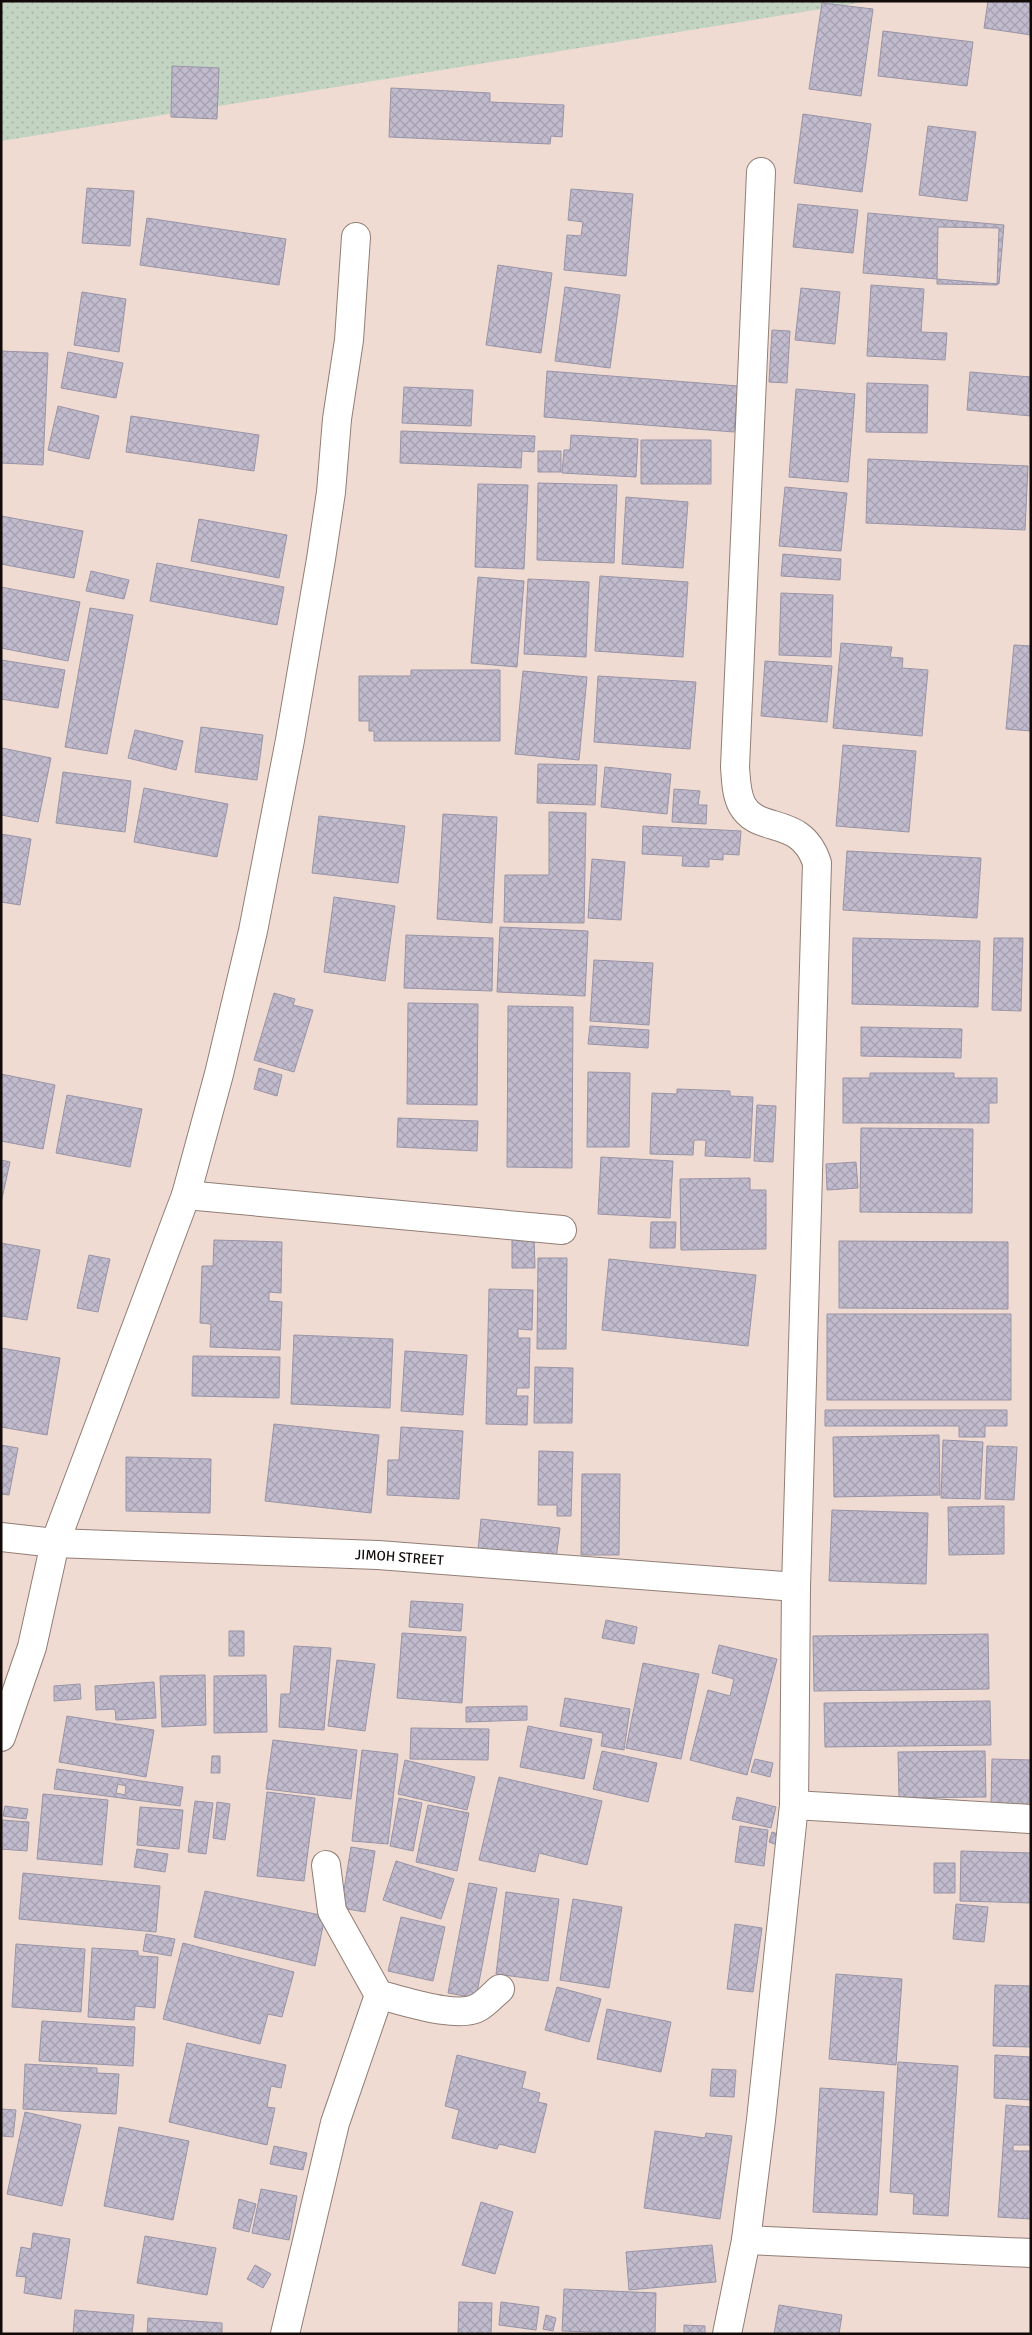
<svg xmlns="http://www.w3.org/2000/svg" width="1032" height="2335" viewBox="0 0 1032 2335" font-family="Signika,sans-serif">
  <defs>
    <pattern id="grass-dots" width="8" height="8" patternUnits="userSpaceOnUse" patternTransform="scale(1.25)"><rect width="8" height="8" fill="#c3d4c3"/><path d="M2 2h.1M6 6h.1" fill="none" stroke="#a6b5a6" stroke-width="1.8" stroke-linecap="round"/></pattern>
    <pattern id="building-cross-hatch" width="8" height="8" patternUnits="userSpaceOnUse" patternTransform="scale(1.25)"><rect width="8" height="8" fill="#c1bbce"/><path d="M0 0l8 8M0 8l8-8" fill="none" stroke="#a59faf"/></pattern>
  </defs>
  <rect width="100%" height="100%" fill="#f0dbd2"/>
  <!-- grass -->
  <path fill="url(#grass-dots)" d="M1,1H871L1,141Z"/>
  <!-- building -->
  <path fill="url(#building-cross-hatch)" stroke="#9994a6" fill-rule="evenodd" d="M988,1H1031V35L984,28Z
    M822,3L873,9L861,96L809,89Z
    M883,31L973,42L967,86L878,76Z
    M172,66L219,68L217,119L171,117Z
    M391,88L490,93V102L564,105L562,137L551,136L550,144L389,137Z
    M803,114L871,124L862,192L794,183Z
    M928,126L976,132L967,201L919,195Z
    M87,188L134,191L130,246L82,243Z
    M571,189L633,194L626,276L564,270L567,235L581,236L583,222L568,220Z
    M798,204L858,210L853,253L793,247Z
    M868,213L1004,225L999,284L863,273Z
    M147,218L286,239L279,285L140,265Z
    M938,227L999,228L997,285L937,284Z
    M498,265L552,273L541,353L486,345Z
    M871,285L924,289L921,332L947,333L945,360L867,356Z
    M565,287L620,295L610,368L555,361Z
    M801,288L840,292L835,344L795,340Z
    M82,292L126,299L119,352L74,345Z
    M772,330L790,331L787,383L769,382Z
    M1,351L48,353L43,465L1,463Z
    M68,352L123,363L116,398L61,388Z
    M547,371L738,386L734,432L544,417Z
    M970,372L1031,377V416L967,410Z
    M867,383L928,385L927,433L866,432Z
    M404,387L473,390L471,426L402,423Z
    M796,389L855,394L848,482L789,477Z
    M58,406L99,416L89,459L48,450Z
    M131,416L259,435L254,471L126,452Z
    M401,431L535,436L534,452L522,451L521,468L400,463Z
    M571,435L638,439L636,477L562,473L564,450H570Z
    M641,440H711V484H641Z
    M538,451H561V472H538Z
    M868,459L1028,466L1025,530L866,523Z
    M538,483L617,485L614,563L537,560Z
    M478,484L528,485L524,569L475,567Z
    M785,487L847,493L841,551L779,546Z
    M626,497L688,502L683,568L622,564Z
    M1,516L83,531L74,578L1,564Z
    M199,519L287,535L279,578L191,561Z
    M783,554L841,559L840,580L781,576Z
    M157,563L284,587L277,625L150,601Z
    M91,571L129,580L124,599L86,591Z
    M600,576L688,582L683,657L595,651Z
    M478,577L524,581L517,667L471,663Z
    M528,579L589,582L586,657L524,654Z
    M1,587L80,602L68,661L1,648Z
    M781,593L833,595L831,657L779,655Z
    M90,608L133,615L107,754L65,747Z
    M841,643L892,647L890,657L903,658L902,668L928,670L922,736L833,728Z
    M1014,645L1031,646V731L1006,729Z
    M1,660L65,670L58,708L1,699Z
    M765,661L832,666L827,722L761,716Z
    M411,670H500V741H374V731H369V721H359V676H411Z
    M523,671L587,677L579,760L515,754Z
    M598,676L696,682L690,749L594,742Z
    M201,727L263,735L257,780L195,772Z
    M135,730L183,741L176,770L128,758Z
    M843,745L916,751L909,832L836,826Z
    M2,748L51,758L38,822L1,815Z
    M538,764L597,765L595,805L537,803Z
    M605,767L671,774L667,814L601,807Z
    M63,772L131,781L125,832L56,823Z
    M144,788L228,804L217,857L134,842Z
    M674,789L700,791L698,805H707L706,824L672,822Z
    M549,812L586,813L584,923L504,922L505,875H549Z
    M443,814L497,817L492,923L437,919Z
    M319,816L405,826L398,883L312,873Z
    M643,826L741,831L739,855L723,854V860L709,859V867L682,866L683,856L642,854Z
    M1,834L31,839L20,905L1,902Z
    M847,851L981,858L977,918L843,910Z
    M592,859L625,862L621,920L588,918Z
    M334,897L395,906L385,981L324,972Z
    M500,927L588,931L585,996L497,992Z
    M406,935L493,938L492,991L404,988Z
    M853,938L980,941L978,1007L852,1004Z
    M994,938H1023L1021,1011L992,1010Z
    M594,960L653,963L649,1025L590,1021Z
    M274,993L295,999L293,1005L313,1010L294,1072L254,1060Z
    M408,1003L478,1004L477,1105L407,1104Z
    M508,1006L573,1007L572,1168L507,1167Z
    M590,1026L649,1030L648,1048L588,1044Z
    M861,1027L962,1029L961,1058L861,1056Z
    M259,1068L282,1075L277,1096L254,1089Z
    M588,1072L630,1073L629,1147H587Z
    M870,1073H954V1078H997V1103H989V1123H843V1078H870Z
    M1,1074L55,1085L43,1149L1,1141Z
    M677,1089L730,1091V1096L753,1097L750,1158L705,1156L706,1140H694L693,1155L650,1154L652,1093L677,1094Z
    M67,1095L142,1109L130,1167L56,1153Z
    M757,1105L776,1106L773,1162L754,1161Z
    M398,1118L478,1121L477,1151L397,1147Z
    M861,1128L973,1129L972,1213L860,1212Z
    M601,1157L673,1161L670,1218L598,1214Z
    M1,1160L10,1162L1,1203Z
    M856,1162L858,1188L827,1190L826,1164Z
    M750,1178V1190H766V1249L681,1250L680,1179Z
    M651,1222H676L675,1248H650Z
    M512,1236H534L535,1268H512Z
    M214,1240L282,1242L281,1293L269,1292V1301L282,1302L280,1350L210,1347L211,1324L200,1323L202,1266H213Z
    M839,1241L1008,1242V1309L839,1308Z
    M1,1243L40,1250L27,1320L1,1316Z
    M89,1255L110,1259L98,1312L77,1308Z
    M538,1258H567L566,1349H537Z
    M609,1259L756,1275L748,1346L602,1330Z
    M489,1289L533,1290L532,1330L518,1329V1338H530L529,1388H517L516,1396H528L527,1425L486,1424Z
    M827,1314H1011V1400H827Z
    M294,1335L393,1339L390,1408L291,1404Z
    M1,1348L60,1358L47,1435L1,1427Z
    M405,1351L467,1355L463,1415L401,1411Z
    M193,1356L280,1357L279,1398L192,1396Z
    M535,1367L573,1368L572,1423H534Z
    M825,1410H1007V1426H985V1437H959V1426H825Z
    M274,1424L379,1435L371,1513L265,1501Z
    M401,1427L463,1431L459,1499L387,1495L388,1460H399Z
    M939,1435L940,1495L834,1497L833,1437Z
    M943,1440L983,1442L980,1499L941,1498Z
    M1,1445L18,1448L9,1495L1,1494Z
    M987,1446L1017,1447L1014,1500L985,1499Z
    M539,1451L573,1452L571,1516H557V1505H538Z
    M126,1457L211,1459L210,1513L126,1511Z
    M582,1474H620L619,1555H581Z
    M1004,1506V1554L949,1555L948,1507Z
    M832,1510L928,1513L926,1584L829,1581Z
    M481,1519L560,1528L556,1559L478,1550Z
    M411,1601L463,1604L461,1631L409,1627Z
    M606,1620L637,1627L634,1644L602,1638Z
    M229,1631H244V1656H229Z
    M402,1633L466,1637L462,1703L397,1698Z
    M988,1634L989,1689L814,1691L813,1636Z
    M719,1645L777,1659L747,1775L690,1760L708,1690L730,1696L734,1679L712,1673Z
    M294,1646L331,1648L324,1730L279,1727L281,1694H290Z
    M337,1660L375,1664L365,1731L328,1726Z
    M643,1663L699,1674L681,1759L626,1748Z
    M205,1675L206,1725L162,1727L160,1676Z
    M266,1675L267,1732L214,1733V1676Z
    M154,1682L156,1718L116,1720L115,1709L96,1710L95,1686Z
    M80,1684L81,1699L54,1701V1686Z
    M565,1698L630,1709L624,1750L601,1746L603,1733L560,1726Z
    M990,1701L991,1745L825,1747L824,1703Z
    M527,1706V1720L466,1722V1707Z
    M67,1716L154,1730L146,1777L59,1762Z
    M528,1726L592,1739L584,1779L520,1767Z
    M411,1728L489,1729L488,1760L410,1759Z
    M273,1740L357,1750L351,1799L266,1789Z
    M362,1750L398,1754L388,1844L352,1841Z
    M602,1751L657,1763L648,1802L593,1789Z
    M985,1751L986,1797L899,1798L898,1752Z
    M212,1756H220V1773H211Z
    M755,1759L773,1763L770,1777L751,1772Z
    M992,1759L1031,1760V1805L991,1804Z
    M405,1760L475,1777L467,1810L398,1794Z
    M57,1769L183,1787L180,1806L54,1789ZM118,1784L126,1786L125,1795L116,1793Z
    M499,1777L602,1801L587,1865L539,1853L535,1872L479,1860Z
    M267,1792L315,1798L304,1881L257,1876Z
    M43,1794L108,1800L102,1865L37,1859Z
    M737,1797L776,1807L771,1828L732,1819Z
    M399,1798L422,1803L413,1851L390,1846Z
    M195,1801L213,1803L206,1854L188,1852Z
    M217,1802L230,1804L225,1840L213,1838Z
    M428,1805L469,1813L457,1871L416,1862Z
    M5,1806L28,1809L26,1819L3,1816Z
    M140,1807L183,1810L179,1849L137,1845Z
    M1,1820L29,1822L27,1851L1,1849Z
    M740,1826L768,1830L764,1866L735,1862Z
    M772,1832L786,1837L783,1847L769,1842Z
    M351,1847L375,1851L365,1912L341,1908Z
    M137,1849L168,1854L165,1872L134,1867Z
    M961,1851L1031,1853V1903L960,1901Z
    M396,1861L454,1879L441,1919L383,1900Z
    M934,1863H955V1893H934Z
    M23,1873L160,1886L156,1932L19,1919Z
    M469,1883L497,1888L476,1998L448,1993Z
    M205,1891L325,1916L315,1966L194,1937Z
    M506,1892L559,1899L548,1981L496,1974Z
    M573,1899L622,1907L609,1988L560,1980Z
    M956,1904L988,1907L984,1942L953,1939Z
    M401,1917L445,1927L433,1981L388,1971Z
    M735,1924L762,1928L753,1992L727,1989Z
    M146,1934L175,1939L171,1956L143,1951Z
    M183,1943L294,1972L282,2017L268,2014L260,2044L163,2019Z
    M16,1944L85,1949L81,2012L12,2007Z
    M92,1948L138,1951V1956L158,1957L155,2008L135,2006L134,2020L88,2017Z
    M836,1974L902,1979L896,2065L829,2059Z
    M995,1985L1031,1986V2047L993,2046Z
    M557,1987L601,1999L589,2042L545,2030Z
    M607,2009L671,2022L661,2072L597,2059Z
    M42,2021L135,2027L133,2066L39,2061Z
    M187,2043L286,2065L281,2088L271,2086L267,2107L275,2108L267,2145L169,2122Z
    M457,2055L526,2072L522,2088L540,2093L538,2102L547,2104L535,2153L499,2144L497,2149L452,2138L459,2110L445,2106Z
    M995,2055L1031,2057V2100L994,2098Z
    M898,2062L958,2066L948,2216L913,2214L914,2194L890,2192Z
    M25,2064L97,2068V2073L119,2074L116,2114L23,2109Z
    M712,2069L736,2070L734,2097L710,2096Z
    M820,2088L884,2092L877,2215L813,2212Z
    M1006,2105L1031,2107V2145H1013V2151H1031V2219L998,2217Z
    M1,2109L16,2110L13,2137L1,2136Z
    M25,2112L81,2125L62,2206L7,2194Z
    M119,2127L189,2141L173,2220L104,2206Z
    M655,2131L705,2138L706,2133L732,2136L720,2219L644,2208Z
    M274,2146L307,2153L303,2170L270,2164Z
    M261,2189L297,2196L289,2240L252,2233Z
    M239,2199L256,2204L249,2232L233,2228Z
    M481,2202L513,2212L495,2274L462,2265Z
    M33,2233L70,2239L61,2299L24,2293L26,2277L16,2276L21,2247L31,2249Z
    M145,2236L216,2248L207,2295L137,2283Z
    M712,2245L716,2282L629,2290L626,2252Z
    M255,2265L271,2274L263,2288L247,2279Z
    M564,2289L656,2293L655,2334L562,2331Z
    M459,2302L492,2303L491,2334H458Z
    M501,2302L539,2307L536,2330L499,2325Z
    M779,2305L842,2315L839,2334H774Z
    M75,2310L134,2315L132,2334H73Z
    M546,2315L556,2318L553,2331L543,2329Z
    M148,2318L222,2323V2334H147Z
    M684,2325L705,2326V2334H684Z"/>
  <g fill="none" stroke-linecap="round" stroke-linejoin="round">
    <!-- minor casing -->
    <g stroke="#917e75" stroke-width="30">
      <g id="minor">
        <path d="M186,1195L562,1230"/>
        <path id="s1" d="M1,1537L55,1543L378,1555L796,1587"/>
        <path d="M1,1737L32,1647L55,1543L186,1195L219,1074L253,931L290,740L321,559L331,492L337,419L349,340L356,237"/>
        <path d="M794,1805L1031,1819"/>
        <path d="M379,1995C403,2000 458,2020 479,2007C486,2003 493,1995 500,1989"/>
        <path d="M746,2240L1031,2253"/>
        <path d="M285,2334L335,2123L379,1995L332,1911L326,1865"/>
        <path d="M727,2334L746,2240L761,2120L794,1805L796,1587L817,863C801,814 758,835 742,805C736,794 736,779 735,767L761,172"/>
      </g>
    </g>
    <!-- minor -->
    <use href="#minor" stroke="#fff" stroke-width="28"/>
  </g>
  <g text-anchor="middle" stroke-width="4" stroke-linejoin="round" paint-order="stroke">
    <!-- street labels -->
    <g font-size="14" fill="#110a08" stroke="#fde8df">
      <text dy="5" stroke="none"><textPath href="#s1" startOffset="399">JIMOH STREET</textPath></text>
    </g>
  </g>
  <!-- border -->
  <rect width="1032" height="2335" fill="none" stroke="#110a08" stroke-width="5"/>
</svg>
